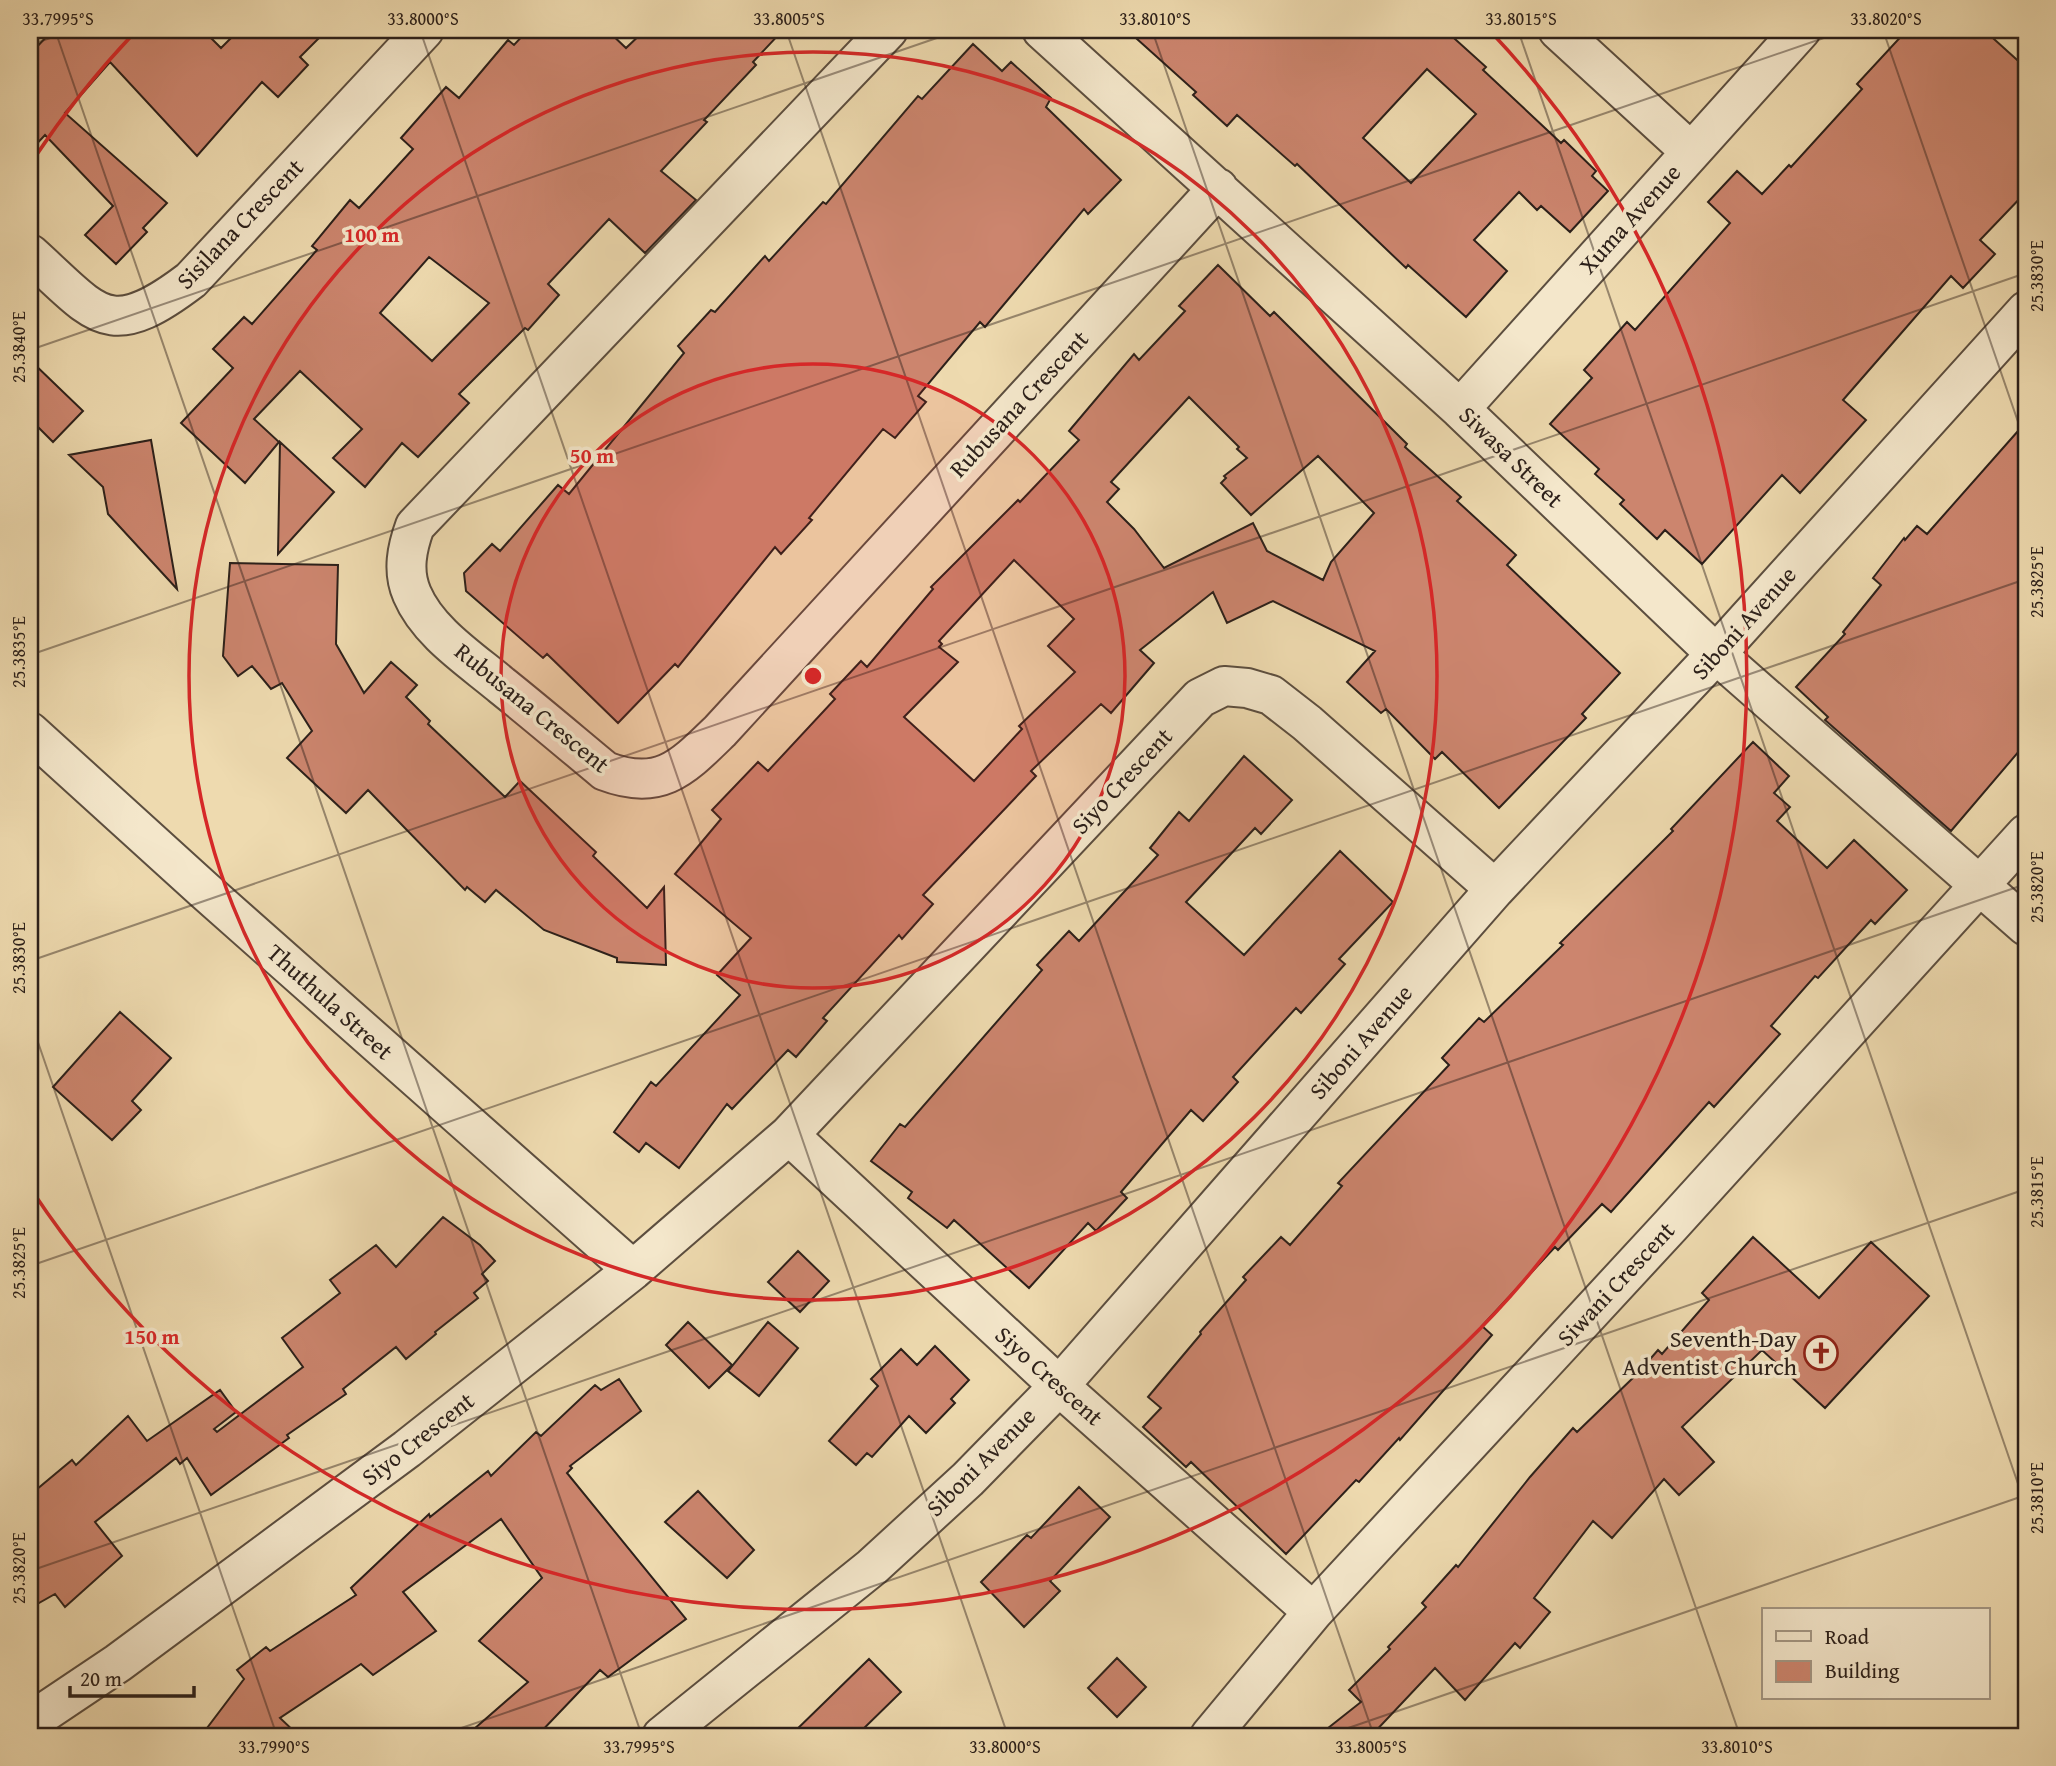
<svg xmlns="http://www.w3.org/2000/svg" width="2056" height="1766" viewBox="0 0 2056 1766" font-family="'Gentium Book Plus',serif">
  <rect width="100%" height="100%" fill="#eedaaf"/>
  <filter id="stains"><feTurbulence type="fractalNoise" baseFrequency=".00286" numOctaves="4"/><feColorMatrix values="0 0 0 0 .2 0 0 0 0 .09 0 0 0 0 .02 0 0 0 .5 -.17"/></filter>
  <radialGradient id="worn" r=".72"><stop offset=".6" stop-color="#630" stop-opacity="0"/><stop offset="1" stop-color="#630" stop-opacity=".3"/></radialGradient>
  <!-- building -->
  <path fill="#cc856e" stroke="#2c201a" stroke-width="2" fill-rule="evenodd" d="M53,30H203L221,48L239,30H327L300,57L308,65L278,97L262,82L197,156L110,62L65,113L167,203L143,228L147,232L116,264L85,235L113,206L45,135L30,151V54Z
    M528,30H607L626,48L645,30H783L753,62L756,65L704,120L707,122L661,171L696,200L645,253L609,219L548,284L559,295L528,330L525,328L459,394L469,403L418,457L402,443L365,487L333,458L362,429L300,371L254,419L279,442L245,483L181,423L233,368L213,349L244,317L252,324L317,250L312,246L350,200L359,208L413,149L401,138L446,87L459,98L508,40L514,45ZM429,257L489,303L432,361L380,313Z
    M1127,30H1445L1486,67L1483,70L1561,143L1564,140L1596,171L1592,176L1608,191L1570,232L1541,206L1537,210L1519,192L1474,240L1507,271L1466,317L1408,265L1406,268L1297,164L1295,166L1237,115L1227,126L1193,95L1196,92ZM1427,69L1476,114L1411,183L1363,138Z
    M1907,30H1984L2026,68V192L1980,240L1995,254L1963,288L1951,276L1843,400L1866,420L1800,493L1782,475L1702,564L1665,530L1657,539L1620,504L1624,500L1595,474L1599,469L1550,424L1592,378L1584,370L1627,322L1635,330L1730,223L1708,202L1737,171L1762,194L1789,165L1791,167L1862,89L1857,84Z
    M973,44L1002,71L1011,62L1051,98L1046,107L1121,180L1088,214L1084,209L985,327L980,322L918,396L926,402L895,438L883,429L809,518L812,520L781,554L775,547L678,667L675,664L618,723L547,654L543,658L466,591L464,573L492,544L500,551L558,485L569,494L684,353L678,346L711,310L715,312L765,256L769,261L823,202L826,204L918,96L922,99Z
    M1218,265L1270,316L1274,312L1407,444L1405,447L1461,497L1457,501L1516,555L1507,565L1620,673L1582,714L1586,718L1499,808L1442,752L1435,759L1386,709L1381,713L1347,682L1375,651L1273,601L1227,623L1213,592L1140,650L1154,663L1111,713L1101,704L1031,771L1036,776L923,895L933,904L902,939L899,935L823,1018L827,1021L796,1057L788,1050L732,1109L727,1104L679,1168L646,1143L639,1152L614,1132L651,1082L656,1086L740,995L717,975L751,938L675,874L721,819L712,810L758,762L768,771L835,699L830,694L861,661L867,667L933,589L931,587L1018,500L1020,502L1079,440L1069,431L1134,354L1139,360L1185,311L1179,306ZM1189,397L1239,447L1237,449L1247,458L1224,476L1226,478L1221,483L1251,515L1318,456L1374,513L1331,562L1323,580L1267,551L1253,523L1164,568L1134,529L1107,502L1119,489L1111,482ZM1014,560L1074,619L1048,646L1075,672L1019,726L1022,729L974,781L904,717L958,662L939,647L942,644L939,641Z
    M30,360L83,411L53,442L30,419Z
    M2026,422V743L1951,831L1825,720L1828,717L1796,687L1845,634L1843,632L1881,585L1873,578L1904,538L1905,540L1917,526L1927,534Z
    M151,440L177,589L108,514L103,487L69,455Z
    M280,442L334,492L278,554Z
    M230,563L338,565L336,644L364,693L391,662L417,685L406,697L430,721L428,724L505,797L520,781L596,852L593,856L647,908L664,887L666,965L617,962V958L544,930L496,890L485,902L467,887L465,890L368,790L346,813L287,758L312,731L282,683L271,689L252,666L238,676L223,656Z
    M1753,742L1789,776L1774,793L1790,807L1777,821L1827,868L1854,840L1907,890L1875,924L1871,920L1818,978L1815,976L1771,1026L1780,1034L1714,1107L1709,1102L1611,1212L1602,1204L1558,1250L1555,1247L1482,1326L1492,1335L1400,1440L1399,1438L1359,1482L1356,1480L1286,1554L1191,1462L1186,1467L1143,1427L1161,1408L1148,1397L1201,1334L1200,1332L1246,1280L1243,1277L1281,1237L1290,1245L1342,1186L1338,1183L1449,1065L1442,1058L1479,1018L1484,1022L1563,945L1560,943L1673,831L1671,829Z
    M1244,756L1292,800L1261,834L1255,828L1186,902L1244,955L1340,851L1393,902L1339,959L1345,964L1301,1013L1296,1008L1233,1077L1238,1082L1203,1121L1191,1110L1121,1192L1127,1198L1096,1231L1088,1223L1029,1288L954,1220L947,1228L908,1198L912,1192L871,1161L900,1124L905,1127L1042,970L1037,965L1069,931L1079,941L1158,855L1150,848L1179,812L1189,821Z
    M120,1012L171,1058L132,1101L141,1110L112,1140L53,1087Z
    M443,1217L480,1245L495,1261L482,1274L488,1281L474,1293L478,1298L435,1332L436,1334L406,1359L396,1347L343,1389L346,1394L287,1435L289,1438L211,1495L187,1458L180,1464L176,1458L95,1522L122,1556L65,1607L55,1594L30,1608V1495L72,1460L76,1465L128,1416L147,1441L220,1390L236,1412L214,1429L217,1432L303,1367L282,1338L340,1293L330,1280L376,1245L396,1267Z
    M1753,1237L1819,1298L1871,1242L1929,1296L1825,1408L1762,1350L1682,1427L1714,1462L1679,1495L1664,1479L1612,1538L1593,1521L1534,1598L1550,1612L1520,1648L1515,1643L1465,1700L1435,1668L1371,1736H1318L1361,1702L1349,1690L1390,1649L1388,1647L1426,1607L1422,1603L1456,1565L1458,1567L1530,1477L1573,1428L1577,1432L1638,1373L1658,1350L1662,1354L1709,1300L1702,1293Z
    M798,1251L829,1281L800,1312L768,1282Z
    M688,1322L732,1365L709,1388L666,1345Z
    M768,1322L798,1348L759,1396L728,1371Z
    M935,1346L969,1380L951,1399L955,1403L926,1433L909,1416L872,1457L867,1453L856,1465L829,1441L878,1386L871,1379L901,1349L917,1365Z
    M619,1379L641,1411L570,1466L572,1468L567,1473L686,1619L608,1677L600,1670L537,1736H466L528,1682L479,1641L542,1578L501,1519L403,1592L436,1631L373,1675L361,1664L280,1718L299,1736H201L244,1679L237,1670L266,1647L270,1651L356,1595L351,1588L429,1514L430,1517L488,1471L491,1476L536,1432L541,1436L595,1385L601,1390Z
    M1079,1487L1110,1517L1050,1581L1060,1591L1024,1627L981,1582L1027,1535L1031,1538Z
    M698,1491L754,1550L727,1578L665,1522Z
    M1117,1658L1146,1687L1117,1717L1088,1688Z
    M869,1659L901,1692L856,1736H790Z"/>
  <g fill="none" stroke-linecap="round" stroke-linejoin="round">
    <!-- minor casing -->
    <g stroke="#5c4e3f" stroke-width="42">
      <path id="minor" d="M888,30L415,526C407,548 402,571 412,594C428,632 470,659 501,685C536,713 570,742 605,771C660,792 682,768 720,731L1218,188
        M1042,30L1460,409L1716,654L2026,926
        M1558,30L1690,151
        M30,254C97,314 107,344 191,280L424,30
        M1460,409L1801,30
        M30,732L204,890L633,1270
        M789,1135L1059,1386L1313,1612
        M30,1722L118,1663L407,1449L633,1270L789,1135L1200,698L1224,686L1247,688L1271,695L1307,723L1495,889
        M662,1736L872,1567L968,1479L1059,1386L1495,889L1716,654L2026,311
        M1210,1736L1313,1612L1671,1225L2026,834"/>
    </g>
    <!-- minor -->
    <use href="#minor" stroke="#f4e7cb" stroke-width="38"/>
  </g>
  <!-- ticks -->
  <path fill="none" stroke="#2c201a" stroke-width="2" stroke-opacity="0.45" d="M55,30L642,1736M420,30L1008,1736M786,30L1374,1736M1152,30L1740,1736M1518,30L2026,1507M1883,30L2026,445M30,45L73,30M30,350L960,30M30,655L1847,30M30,961L2026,273M30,1019L277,1736M30,1266L2026,579M30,1571L2026,884M438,1736L2026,1189M1325,1736L2026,1495"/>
  <!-- distance rings -->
  <circle cx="813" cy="676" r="312" fill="#d62828" fill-opacity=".12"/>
  <g fill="none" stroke="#d62828" stroke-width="3.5">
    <circle cx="813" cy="676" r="312"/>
    <circle cx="813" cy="676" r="624"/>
    <path d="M33 160A935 935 0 0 1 135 32M1491 32A935 935 0 1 1 33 1192"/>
  </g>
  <!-- icons -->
  <defs>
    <g id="church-ring" transform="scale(1.75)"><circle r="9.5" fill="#f4e7cb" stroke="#8f2418" stroke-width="1.5"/><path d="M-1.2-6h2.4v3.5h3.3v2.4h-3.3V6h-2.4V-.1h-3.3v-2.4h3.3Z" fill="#8f2418"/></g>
  </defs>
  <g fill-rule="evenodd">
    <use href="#church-ring" x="1821" y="1353"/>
  </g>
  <g text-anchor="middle" stroke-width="7" stroke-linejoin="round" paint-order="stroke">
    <!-- street labels -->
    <g font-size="24" fill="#2c201a" stroke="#f4e7cb">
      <text transform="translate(1630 219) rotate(-48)" y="8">Xuma Avenue</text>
      <text transform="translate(240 224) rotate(-46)" y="8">Sisilana Crescent</text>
      <text transform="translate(1019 404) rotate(-47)" y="8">Rubusana Crescent</text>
      <text transform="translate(1511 457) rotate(44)" y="8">Siwasa Street</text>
      <text transform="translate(1744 623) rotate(-48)" y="8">Siboni Avenue</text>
      <text transform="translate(532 708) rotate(39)" y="8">Rubusana Crescent</text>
      <text transform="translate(1122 781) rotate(-47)" y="8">Siyo Crescent</text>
      <text transform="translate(330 1002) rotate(42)" y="8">Thuthula Street</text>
      <text transform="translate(1361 1042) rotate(-49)" y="8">Siboni Avenue</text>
      <text transform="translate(1616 1284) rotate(-47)" y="8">Siwani Crescent</text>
      <text transform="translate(1049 1376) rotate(42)" y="8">Siyo Crescent</text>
      <text transform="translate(418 1439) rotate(-38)" y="8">Siyo Crescent</text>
      <text transform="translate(981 1462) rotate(-45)" y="8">Siboni Avenue</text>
    </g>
    <!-- poi labels -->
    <g font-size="24" fill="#2c201a" stroke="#f4e7cb" text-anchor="end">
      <text x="1797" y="1347">Seventh-Day<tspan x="1797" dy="28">Adventist Church</tspan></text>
    </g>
  </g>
  <circle cx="813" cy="676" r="10" fill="#d62828" stroke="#f4e7cb" stroke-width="3.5"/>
  <g font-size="21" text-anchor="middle" font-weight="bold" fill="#d62828" stroke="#f4e7cb" stroke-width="7" stroke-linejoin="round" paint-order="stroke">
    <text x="372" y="242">100 m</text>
    <text x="592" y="463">50 m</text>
    <text x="152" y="1344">150 m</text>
  </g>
  <!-- margin -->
  <rect width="2056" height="1766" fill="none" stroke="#eedaaf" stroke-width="77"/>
  <!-- legend -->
  <rect x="1762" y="1608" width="228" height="91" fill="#f4e7cb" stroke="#a49784" stroke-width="2"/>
  <rect x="1776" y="1631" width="35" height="10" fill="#f4e7cb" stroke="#a49784" stroke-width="2"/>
  <text x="1825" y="1644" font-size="21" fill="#2c201a">Road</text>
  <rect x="1776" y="1661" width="35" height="21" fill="#cc856e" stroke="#a49784" stroke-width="2"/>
  <text x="1825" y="1678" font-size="21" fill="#2c201a">Building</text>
  <!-- scale -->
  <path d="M70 1686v10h124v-10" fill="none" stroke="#2c201a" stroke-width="3.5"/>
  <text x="80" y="1686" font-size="21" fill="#2c201a" stroke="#f4e7cb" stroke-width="5" paint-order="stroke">20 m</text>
  <rect x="38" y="38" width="1980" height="1690" fill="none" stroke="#2c201a" stroke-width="2.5"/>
  <g font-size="18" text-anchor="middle" fill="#2c201a">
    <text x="58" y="25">33.7995°S</text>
    <text x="423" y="25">33.8000°S</text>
    <text x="789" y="25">33.8005°S</text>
    <text x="1155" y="25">33.8010°S</text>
    <text x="1521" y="25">33.8015°S</text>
    <text x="1886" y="25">33.8020°S</text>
    <text transform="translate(2037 276) rotate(-90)" y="6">25.3830°E</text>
    <text transform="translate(19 347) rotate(-90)" y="6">25.3840°E</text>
    <text transform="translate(2037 582) rotate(-90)" y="6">25.3825°E</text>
    <text transform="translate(19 652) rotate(-90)" y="6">25.3835°E</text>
    <text transform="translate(2037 887) rotate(-90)" y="6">25.3820°E</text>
    <text transform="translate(19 958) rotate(-90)" y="6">25.3830°E</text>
    <text transform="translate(2037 1192) rotate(-90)" y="6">25.3815°E</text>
    <text transform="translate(19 1263) rotate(-90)" y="6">25.3825°E</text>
    <text transform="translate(2037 1498) rotate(-90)" y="6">25.3810°E</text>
    <text transform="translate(19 1568) rotate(-90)" y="6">25.3820°E</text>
    <text x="274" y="1753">33.7990°S</text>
    <text x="639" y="1753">33.7995°S</text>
    <text x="1005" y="1753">33.8000°S</text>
    <text x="1371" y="1753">33.8005°S</text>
    <text x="1737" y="1753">33.8010°S</text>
  </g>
  <rect width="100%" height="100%" filter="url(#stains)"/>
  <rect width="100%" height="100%" fill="url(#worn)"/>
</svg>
